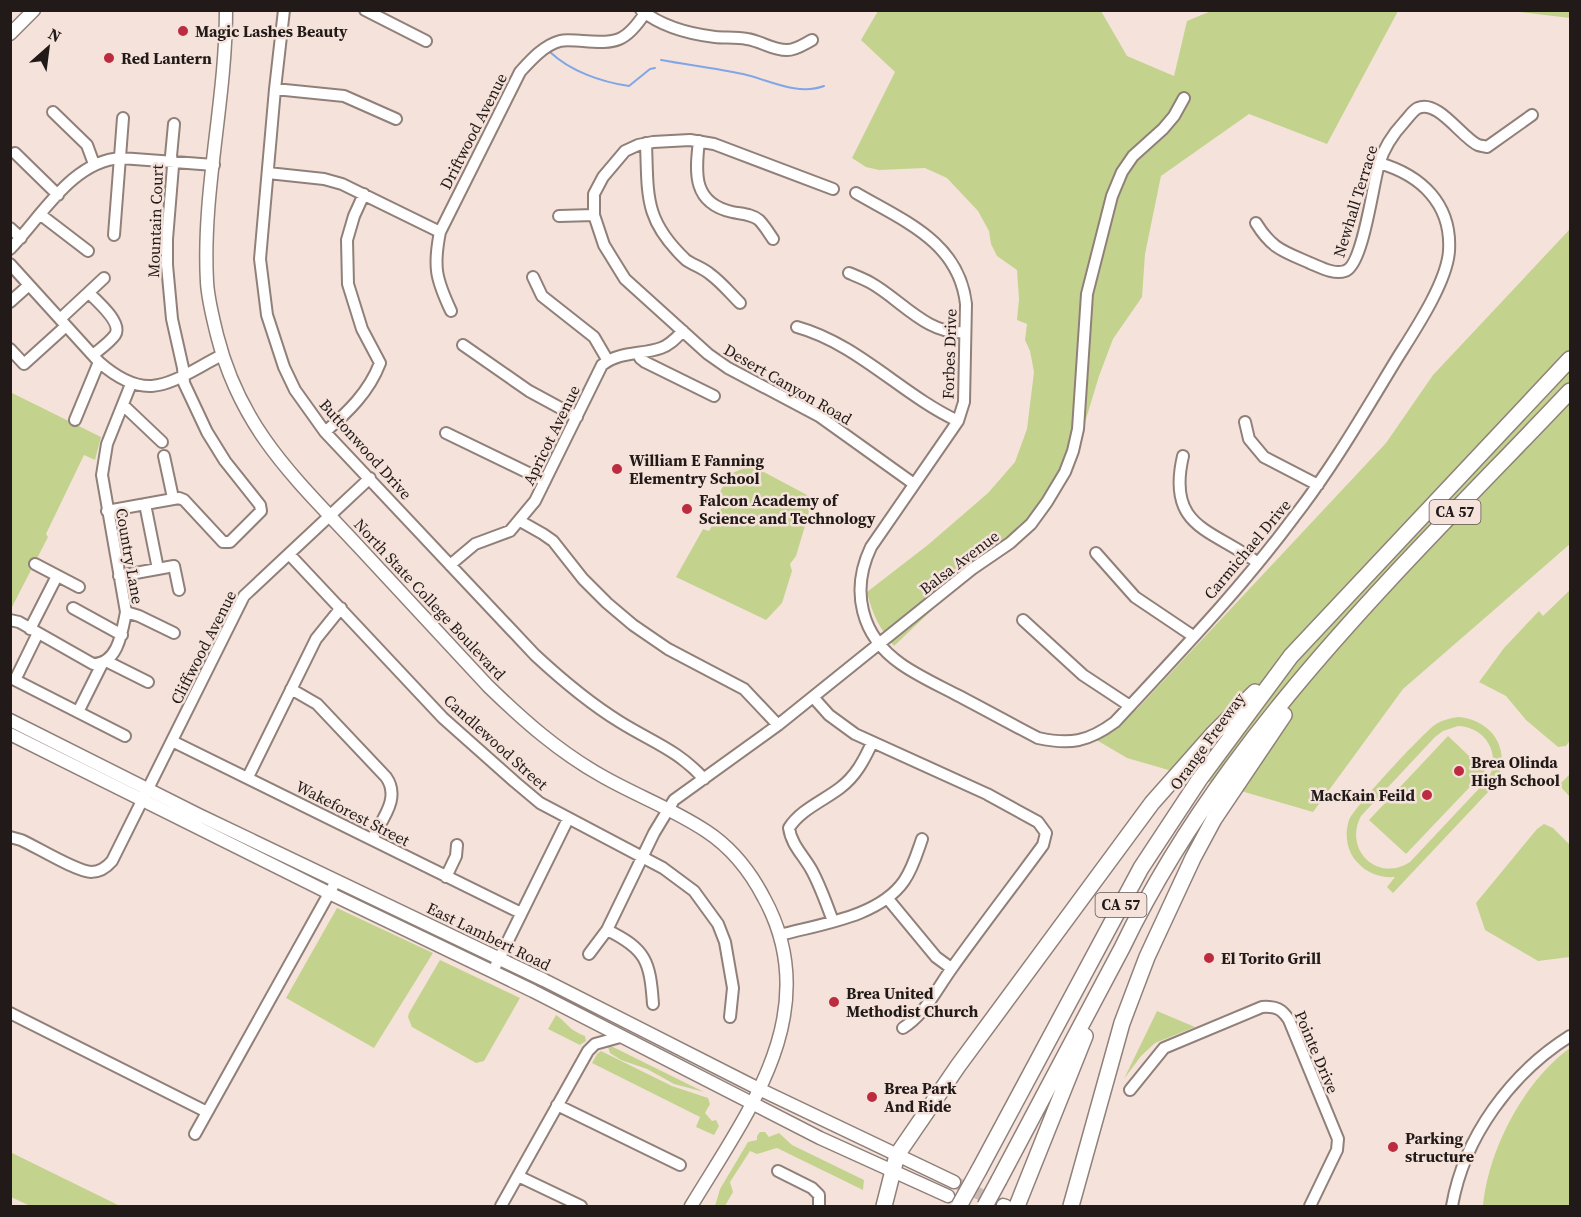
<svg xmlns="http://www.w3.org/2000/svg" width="1581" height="1217" viewBox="0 0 1581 1217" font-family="'Source Serif 4',serif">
  <rect width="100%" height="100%" fill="#f5e3db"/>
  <!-- green -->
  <path fill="#c3d38e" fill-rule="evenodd" d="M878,11H1101L1127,56L1174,76L1187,21L1211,11H1398L1327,144L1249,114L1161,176L1145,254L1142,297L1113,339L1099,376L1067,482L894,646C880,629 872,614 867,592L929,544L988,493L1015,462L1027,429L1034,372L1030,351L1025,340L1027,324L1017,320L1019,299L1017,270L997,256L991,244L989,231L978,211L947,178L925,168L879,170L866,167L852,158L895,72L861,40Z
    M1512,11H1570V18Z
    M1570,229V544L1403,689L1313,812L1127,758L1088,735L1137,709L1386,443L1433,375Z
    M10,392L101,437L95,460L84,455L46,534L48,537L11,609Z
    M751,465L807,495L810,505L808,516L796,556L790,564L792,571L782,603L766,620L676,577L703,529L709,531L722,507L716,501L728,475Z
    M1570,590V740L1566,746L1558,747L1526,720L1506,696L1479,682L1504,648L1539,611L1543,616Z
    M1458,717C1497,720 1515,758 1491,789L1393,893L1387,887L1395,877C1381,878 1368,874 1358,863C1347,852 1344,835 1349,820C1354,807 1423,733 1436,724C1443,720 1450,718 1458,717ZM1458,726C1486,727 1502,755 1488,779L1410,862C1378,883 1343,850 1361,816L1435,737L1443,731Z
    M1448,736L1485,771L1406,854L1369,820Z
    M1570,774V797L1559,785Z
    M1544,824L1553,828L1570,845V957L1538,961L1485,930L1476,903L1537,829Z
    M337,908L433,953L374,1048L286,998Z
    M440,960L520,998L484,1061L476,1063L412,1027L408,1017L409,1013Z
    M1157,1011L1195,1027L1155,1043L1141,1056L1124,1079Z
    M556,1015C569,1024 567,1029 585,1036L586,1041L580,1045L548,1029Z
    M607,1044L704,1092L674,1084L647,1069L621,1060L610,1053Z
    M1570,1048V1206H1483C1488,1150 1524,1081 1570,1048Z
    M601,1051L672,1086L708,1098L710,1104L705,1113L712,1121L716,1120L719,1126L714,1135L696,1127L700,1117L592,1063L597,1054Z
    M760,1132H765L769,1137L779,1133L792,1145L864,1180L863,1190L777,1148L757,1154L750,1151L730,1182L733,1192L725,1206H715L720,1189L748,1142L757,1140V1136Z
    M10,1152L116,1204L120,1206H30L11,1197Z"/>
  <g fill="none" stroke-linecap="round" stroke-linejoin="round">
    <!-- stream -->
    <path stroke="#81a6e5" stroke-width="2" d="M550,52C570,71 601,82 629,86L650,69L655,68
      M661,60C688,65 716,68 743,74C769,80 797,96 824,86"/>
    <!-- major-tunnel -->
    <path stroke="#cbbbb4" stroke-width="12" stroke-dasharray="12 6" stroke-linecap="butt" d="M954,1182L997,1202"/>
    <!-- minor casing -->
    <g stroke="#908079" stroke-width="14">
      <path id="minor" d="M284,10L275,89L260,259L267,315L284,367L295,390L325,432L535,655C562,680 589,703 620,722C652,742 678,750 704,779
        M365,10L426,41
        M641,10C661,26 690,34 715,37C725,38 736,37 747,39C761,41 772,50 787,50C796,50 804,44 812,40
        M275,89L344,96L396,119
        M53,112L87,145L94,164
        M699,141C695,174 693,203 732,212C741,214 752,214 759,220C764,225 769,233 773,239
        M646,143C648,197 644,220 686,260C693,265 703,268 710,274C721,282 730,293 740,303
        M15,153L58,195
        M268,173L324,179L342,184L440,232
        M833,189L714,144L690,140L653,142L638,145L625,151L603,177L594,194V215L604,245L625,279L708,354L728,368L819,416L914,484
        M856,193C904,221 959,242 966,304L964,402L958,421L871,547C850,591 861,636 901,664C918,676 938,685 957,695C984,709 1011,724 1038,738C1070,745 1088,742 1115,722C1176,656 1240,590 1294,517C1333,467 1365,411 1398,357C1415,330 1447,282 1449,251C1452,204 1421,175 1379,163
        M41,215L88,251
        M559,216L594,215
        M1256,223C1272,249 1283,251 1310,263C1320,267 1334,275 1345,271C1363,266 1373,183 1379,164C1384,147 1393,134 1405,121C1409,117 1413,110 1418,108C1438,99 1462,138 1478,145C1481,146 1484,146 1487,147L1532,115
        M10,228L21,238
        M114,235L123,118
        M10,249C42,216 72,161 121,158L214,165
        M10,264L99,362C149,406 171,381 222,355
        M849,273C856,276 864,279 871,283C900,299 928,336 965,332
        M533,277L542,296L594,337L608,361
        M89,293C97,301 123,323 115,335C109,343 100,349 93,355
        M10,302L29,285
        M451,311C436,279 433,267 440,232L520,72C530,61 544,45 560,41C567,39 576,41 583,41C616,44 626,42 645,13
        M60,319L104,278
        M797,327C858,344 902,395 958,421
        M463,345L529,391L577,417
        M10,349L24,364L66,326
        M638,353L640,358L645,362L714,396
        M123,405L162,442
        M75,420L99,362
        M1245,422L1249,439L1264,457L1318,485
        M325,432C348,412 369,392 380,363L362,329L348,284L347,240L354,216L364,194
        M446,433L545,481
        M164,456L173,498
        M1183,456C1166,529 1213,529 1258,563
        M145,504L158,569
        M107,511L179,498L184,500L223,542H230L261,511L260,505L225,461L207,432L184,383L183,368L172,319L167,265V239L173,166L171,156L174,124
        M520,521L543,534L553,541L583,579L607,603L633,625L668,649L744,689L778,725
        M1096,553L1135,597L1193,636
        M289,554L443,718L515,782L540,803L663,868L694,891L718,924L725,942L733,988L730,1017
        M35,564L79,587
        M450,565L475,544L510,531L535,501L602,365C620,351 641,355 661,348C670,345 676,338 683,331
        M119,576L174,566L179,590
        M73,608L122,635
        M126,612L139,616L174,633
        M10,620L19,622L93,664C118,664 122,632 126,612L102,475L107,444L131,384
        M1023,620L1083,675L1130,706
        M30,629L57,576
        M38,633L15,680L125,736
        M106,661L148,682
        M291,689L317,704L386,777C401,798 382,819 372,839
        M813,697L829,715L855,734L987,794L1038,822L1046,833L1043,845C1013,886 982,926 952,968C936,990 926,1013 903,1028
        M78,712L102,664
        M172,741L521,913
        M248,777L316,639L341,608
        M10,837L21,840C37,847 75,871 91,872C100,872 106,868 112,861L244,596L370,478
        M446,877L456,856L457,845
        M888,899L936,957L951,968
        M833,921C826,903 820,885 811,869C803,855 791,844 789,828C800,810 823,801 840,788C856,776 864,760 872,743
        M607,930C646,949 650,961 653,1004
        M780,935C820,924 879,917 904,881C913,868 917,853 922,839
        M589,954L607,930L654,833L674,800L778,725L972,569L1010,543L1031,524L1047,502L1065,472L1073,451L1078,429L1087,294L1112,196L1122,172L1133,156L1163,129L1174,116L1184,98
        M493,971L568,819
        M10,1013L207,1112
        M1130,1090L1164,1048L1262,1007C1276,1006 1282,1009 1289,1020L1338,1139L1337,1150L1310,1206
        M557,1105L680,1165
        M195,1134L336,881
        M778,1171L812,1188L819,1195V1206
        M518,1176L581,1206
        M501,1206L588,1051L595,1044L620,1037
        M1452,1206C1464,1137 1511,1073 1570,1036"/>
    </g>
    <!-- major casing -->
    <g stroke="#908079" stroke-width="15">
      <path id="major" d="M226,10C226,101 202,191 207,282C208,300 213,318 217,335C241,430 295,478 359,547C402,593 445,640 488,686C523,720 559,752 602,776C635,795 673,809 706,831C732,848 750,871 764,898C826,1011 748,1112 691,1206
        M10,34L34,10
        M10,720L199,815L544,980L759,1089L954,1182
        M10,734L329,893L533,991L820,1138L948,1196
        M1003,1205L1006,1206"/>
    </g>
    <!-- highway casing -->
    <g stroke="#908079" stroke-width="18">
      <path id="highway" d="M979,1170L1141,868L1199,780L1291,656L1570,359
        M999,1180L1122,948C1226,731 1407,563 1570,391
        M884,1206L897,1155L958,1066L1152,803L1214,733L1255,692
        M1017,1206L1085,1036
        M1071,1206L1122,1023L1147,957L1193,858L1214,819L1284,715"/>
    </g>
    <!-- minor -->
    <use href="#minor" stroke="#fff" stroke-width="10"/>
    <!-- major -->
    <use href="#major" stroke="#fff" stroke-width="12"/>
    <!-- highway -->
    <use href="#highway" stroke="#fff" stroke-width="15"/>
    <!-- highway-bridge casing -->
    <g stroke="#908079" stroke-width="18" stroke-linecap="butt">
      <path id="highway-bridge" d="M959,1206L979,1170
        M985,1206L999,1180"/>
    </g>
    <!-- highway-bridge -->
    <use href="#highway-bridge" stroke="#fff" stroke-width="15"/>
  </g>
  <!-- markers -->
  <g fill="#bc2b3f" stroke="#f5e3db" stroke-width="2">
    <circle cx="183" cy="31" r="6"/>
    <circle cx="109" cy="58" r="6"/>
    <circle cx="617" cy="469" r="6"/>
    <circle cx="687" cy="509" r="6"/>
    <circle cx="1459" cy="771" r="6"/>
    <circle cx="1427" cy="795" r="6"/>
    <circle cx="1209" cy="958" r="6"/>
    <circle cx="834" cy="1002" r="6"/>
    <circle cx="872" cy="1097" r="6"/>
    <circle cx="1393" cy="1147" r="6"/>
  </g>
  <g text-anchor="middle" stroke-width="5" stroke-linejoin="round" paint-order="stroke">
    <!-- shield labels -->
    <g fill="#f5e3db" stroke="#615652" stroke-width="1.5">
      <rect x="1429.5" y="500" width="51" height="24" rx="4.5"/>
      <rect x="1095.5" y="893" width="51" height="24" rx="4.5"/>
    </g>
    <g font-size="15" font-weight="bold" fill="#211a18">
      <text x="1455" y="517">CA 57</text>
      <text x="1121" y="910">CA 57</text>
    </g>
    <!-- poi labels -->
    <g font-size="16" font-weight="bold" fill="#211a18" stroke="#f5e3db" text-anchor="start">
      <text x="195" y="37">Magic Lashes Beauty</text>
      <text x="121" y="64">Red Lantern</text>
      <text x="629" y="466">William E Fanning<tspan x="629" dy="18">Elementry School</tspan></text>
      <text x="699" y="506">Falcon Academy of<tspan x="699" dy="18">Science and Technology</tspan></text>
      <text x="1471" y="768">Brea Olinda<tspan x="1471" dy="18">High School</tspan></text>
      <text x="1415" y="801" text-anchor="end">MacKain Feild</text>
      <text x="1221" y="964">El Torito Grill</text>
      <text x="846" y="999">Brea United<tspan x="846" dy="18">Methodist Church</tspan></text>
      <text x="884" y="1094">Brea Park<tspan x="884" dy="18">And Ride</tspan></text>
      <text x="1405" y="1144">Parking<tspan x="1405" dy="18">structure</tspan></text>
    </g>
    <!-- street labels -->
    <g font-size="16" fill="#211a18" stroke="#f5e3db">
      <text transform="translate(473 131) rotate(-63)" y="6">Driftwood Avenue</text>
      <text transform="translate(1355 201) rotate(-73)" y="6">Newhall Terrace</text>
      <text transform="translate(155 221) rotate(-88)" y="6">Mountain Court</text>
      <text transform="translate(949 354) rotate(-88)" y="6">Forbes Drive</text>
      <text transform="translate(788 384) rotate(30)" y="6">Desert Canyon Road</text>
      <text transform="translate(551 435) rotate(-64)" y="6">Apricot Avenue</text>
      <text transform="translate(366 449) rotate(48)" y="6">Buttonwood Drive</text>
      <text transform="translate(1247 549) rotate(-50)" y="6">Carmichael Drive</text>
      <text transform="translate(130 556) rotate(80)" y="6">Country Lane</text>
      <text transform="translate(959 562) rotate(-37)" y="6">Balsa Avenue</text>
      <text transform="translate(430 599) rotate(47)" y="6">North State College Boulevard</text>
      <text transform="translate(203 647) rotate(-63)" y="6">Cliffwood Avenue</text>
      <text transform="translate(1207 741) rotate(-54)" y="6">Orange Freeway</text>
      <text transform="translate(496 742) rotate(42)" y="6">Candlewood Street</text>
      <text transform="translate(353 813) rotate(27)" y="6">Wakeforest Street</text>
      <text transform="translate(489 936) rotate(26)" y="6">East Lambert Road</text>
      <text transform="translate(1317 1052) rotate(67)" y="6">Pointe Drive</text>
    </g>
  </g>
  <!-- border -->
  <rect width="1581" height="1217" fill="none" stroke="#211a18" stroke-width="24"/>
  <!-- north arrow -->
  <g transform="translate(48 48) rotate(28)" stroke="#f5e3db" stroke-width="4.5" paint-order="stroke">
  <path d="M0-4.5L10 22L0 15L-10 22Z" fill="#211a18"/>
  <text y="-9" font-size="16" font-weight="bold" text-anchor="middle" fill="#211a18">N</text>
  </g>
</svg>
